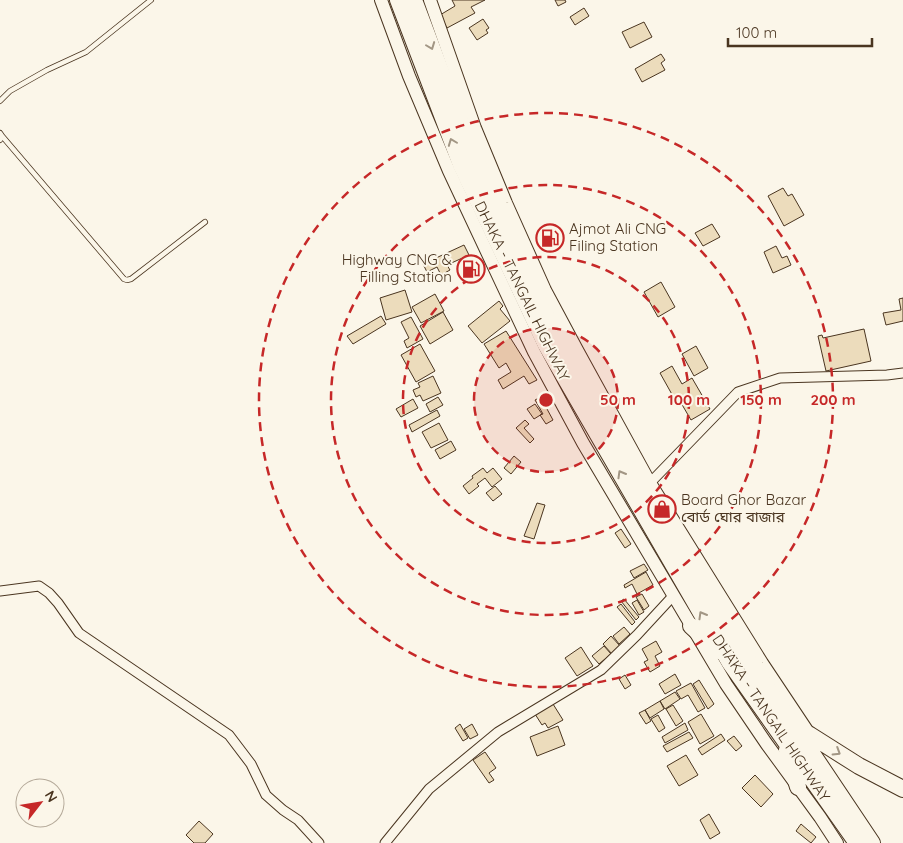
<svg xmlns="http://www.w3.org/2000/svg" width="903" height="843" viewBox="0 0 903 843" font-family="Quicksand,'Noto Sans Bengali',sans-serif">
  <rect width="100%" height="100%" fill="#fbf6e9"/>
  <!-- building -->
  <path fill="#ecdcbc" stroke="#4a3520" d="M452,0H485L471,7L475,13L447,28L440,15L455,6Z
    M555,0H565L566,2L558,6Z
    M584,8L589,16L575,25L570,17Z
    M483,19L489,28L486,30L488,33L477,40L469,28Z
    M644,22L652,37L630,48L622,32Z
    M661,54L665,60L661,63L665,70L642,82L635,69Z
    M783,188L788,196L792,194L804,215L784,226L768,196Z
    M712,224L720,237L703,246L695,233Z
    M464,245L469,255L447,265L450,270L441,275L437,267L427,272L423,264Z
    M776,246L782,258L787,256L791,265L773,273L764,252Z
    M661,282L675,307L658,317L644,292Z
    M405,290L412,312L386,320L380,298Z
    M435,294L444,311L421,323L412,307Z
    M903,298V321L886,325L883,313L901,310L899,299Z
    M499,301L503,306L500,309L510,321L482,343L468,326Z
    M443,312L453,330L430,344L420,326Z
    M381,316L386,324L353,344L347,336Z
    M411,317L423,339L407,348L404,341L409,338L401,322Z
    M864,329L871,361L826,371L818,336L822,335L823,338Z
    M506,331L537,380L529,384L524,376L503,389L498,380L511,372L506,363L499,368L484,344Z
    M420,344L435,371L416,382L401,355Z
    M696,346L708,368L694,376L682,354Z
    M672,366L682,384L692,378L710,409L691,420L677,396L674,398L660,373Z
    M433,376L441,393L423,401L420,395L416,397L413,390L420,387L418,383Z
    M545,395L552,406L547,409L553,420L546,424L540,415L543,414L535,400Z
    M438,397L443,405L430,412L426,404Z
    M413,399L418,408L401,417L396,409Z
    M535,404L542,414L534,419L527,409Z
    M437,410L440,416L412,432L409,425Z
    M525,420L529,424L524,428L534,439L530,443L516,428Z
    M439,423L448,440L431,448L422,432Z
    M451,441L456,450L440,459L435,450Z
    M514,456L521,462L511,474L504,468Z
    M483,468L487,473L493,468L502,479L492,487L485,478L477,484L479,486L469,494L463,486L473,478L472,476Z
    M495,486L502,494L493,501L486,493Z
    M537,503L545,505L534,539L524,536Z
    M621,529L631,544L625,548L615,533Z
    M644,564L648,570L634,578L630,571Z
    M646,572L653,585L637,594L632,584L625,588L624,585Z
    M642,594L649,606L644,610L636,597Z
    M624,599L639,617L636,620L621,601Z
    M637,600L644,612L639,615L632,603Z
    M621,604L635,622L632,625L617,607Z
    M624,627L630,634L619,644L613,636Z
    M611,636L620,646L612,654L603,644Z
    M656,641L662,652L655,656L660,666L650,672L644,662L648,660L642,649Z
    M604,646L611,654L599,664L592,656Z
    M581,647L593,666L577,676L565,658Z
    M675,674L681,685L665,694L659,684Z
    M625,675L631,685L625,689L619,679Z
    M699,680L714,704L708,709L693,684Z
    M691,683L705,708L698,712L688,695L681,699L676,691Z
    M675,692L680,699L665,709L660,701Z
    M660,701L664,709L650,718L645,710Z
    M553,704L563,720L548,728L545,723L542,725L535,714Z
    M673,705L683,721L676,726L666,709Z
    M645,710L651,721L646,724L639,713Z
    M701,714L714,736L700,744L688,722Z
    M658,715L665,728L659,732L651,719Z
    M685,723L688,730L665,743L662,737Z
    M460,724L468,738L463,741L455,728Z
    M472,724L478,735L470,739L464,729Z
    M558,726L565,745L537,756L530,737Z
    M689,732L693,738L667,752L663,746Z
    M721,734L725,740L702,755L698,749Z
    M734,736L742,746L736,751L727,741Z
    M485,752L496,768L489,773L494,780L489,783L473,760Z
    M686,755L698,775L679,786L667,766Z
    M755,775L773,794L761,807L742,788Z
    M709,814L720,833L710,839L700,820Z
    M199,821L213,834L205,843H194L186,835Z
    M801,824L816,837L811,843L796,831Z"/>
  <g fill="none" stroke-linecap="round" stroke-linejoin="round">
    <!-- lane casing -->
    <g stroke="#4a3520" stroke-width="6">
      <path id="lane" d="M0,101L10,91L47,70L86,52L151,0
        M0,133L2,136L0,140
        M2,136L124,279L127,280L131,279L205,222"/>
    </g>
    <!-- street casing -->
    <g stroke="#4a3520" stroke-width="11">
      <path id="street" d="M647,486L738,392L780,378L887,375L903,373
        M0,591L39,586L49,593L58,603L79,633L229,735L251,764L266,795L283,810L298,820L319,843
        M385,843L429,789L498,732L601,670L637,635L673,596"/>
    </g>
    <!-- secondary casing -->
    <g stroke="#4a3520" stroke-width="14">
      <path id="secondary" d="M381,0L409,76L449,171L534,352L583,443L726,684L766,743L820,817L837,843
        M430,0L475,128L506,203L545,290L576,348L650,483L762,663L810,735"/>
    </g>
    <!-- highway casing -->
    <g stroke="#4a3520" stroke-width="18">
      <path id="highway" d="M398,0L461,165L546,345L730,663L857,843
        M414,0L464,132L535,296L643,490L688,566L757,674L787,716L872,843
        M691,626L718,651
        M795,728L810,735L859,766L903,789
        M787,750L798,787"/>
    </g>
    <!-- lane -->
    <use href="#lane" stroke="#fbf6e9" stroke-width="4.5"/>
    <!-- street -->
    <use href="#street" stroke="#fbf6e9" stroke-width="9"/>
    <!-- secondary -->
    <use href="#secondary" stroke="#fbf6e9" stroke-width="12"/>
    <!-- highway -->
    <use href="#highway" stroke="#fbf6e9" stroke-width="16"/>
  </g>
  <!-- one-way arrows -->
  <defs><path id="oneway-chevron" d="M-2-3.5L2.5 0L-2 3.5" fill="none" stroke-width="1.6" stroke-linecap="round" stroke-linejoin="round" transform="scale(1.25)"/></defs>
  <g stroke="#a29684">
    <use href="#oneway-chevron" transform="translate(431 46) rotate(69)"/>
    <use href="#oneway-chevron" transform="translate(452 142) rotate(-111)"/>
    <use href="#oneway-chevron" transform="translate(621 474) rotate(-120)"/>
    <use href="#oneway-chevron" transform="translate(702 615) rotate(-120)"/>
    <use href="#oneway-chevron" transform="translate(837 752) rotate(32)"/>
  </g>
  <!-- distance rings -->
  <circle cx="546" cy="400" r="72" fill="#c62828" fill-opacity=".12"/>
  <g fill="none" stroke="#c62828" stroke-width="2.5" stroke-dasharray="9 6">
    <circle cx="546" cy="400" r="72"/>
    <circle cx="546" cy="400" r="143"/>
    <circle cx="546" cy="400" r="215"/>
    <circle cx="546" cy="400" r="287"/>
  </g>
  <!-- icons -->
  <defs>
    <g id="fuel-ring" transform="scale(1.4375)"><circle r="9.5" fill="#fbf6e9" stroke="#c62828" stroke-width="1.5"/><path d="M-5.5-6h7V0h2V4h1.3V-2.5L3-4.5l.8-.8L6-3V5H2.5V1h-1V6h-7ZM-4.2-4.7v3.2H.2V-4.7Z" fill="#c62828"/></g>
    <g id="shop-ring" transform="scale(1.4375)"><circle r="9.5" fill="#fbf6e9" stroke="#c62828" stroke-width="1.5"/><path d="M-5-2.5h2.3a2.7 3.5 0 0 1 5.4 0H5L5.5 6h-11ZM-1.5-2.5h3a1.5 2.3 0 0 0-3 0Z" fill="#c62828"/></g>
  </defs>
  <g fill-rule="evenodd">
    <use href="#fuel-ring" x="550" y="238"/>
    <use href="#fuel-ring" x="471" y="269"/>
    <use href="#shop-ring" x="662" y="509"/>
  </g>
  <g text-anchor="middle" stroke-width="4" stroke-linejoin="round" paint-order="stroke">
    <!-- poi labels -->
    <g font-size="15" fill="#4a3520" stroke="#fbf6e9" text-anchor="start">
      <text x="569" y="234">Ajmot Ali CNG<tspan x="569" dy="17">Filing Station</tspan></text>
      <text x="452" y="265" text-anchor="end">Highway CNG &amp;<tspan x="452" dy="17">Filling Station</tspan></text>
      <text x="681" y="505">Board Ghor Bazar<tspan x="681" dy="17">বোর্ড ঘোর বাজার</tspan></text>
    </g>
    <!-- street labels -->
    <g font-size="15" fill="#4a3520" stroke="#fbf6e9">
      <text transform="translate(522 291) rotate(64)" y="5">DHAKA - TANGAIL HIGHWAY</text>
      <text transform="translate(771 718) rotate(56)" y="5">DHAKA - TANGAIL HIGHWAY</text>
    </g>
  </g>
  <circle cx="546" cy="400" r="8" fill="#c62828" stroke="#fbf6e9" stroke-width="2.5"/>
  <g font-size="15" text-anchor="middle" font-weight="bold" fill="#c62828" stroke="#fbf6e9" stroke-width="4" stroke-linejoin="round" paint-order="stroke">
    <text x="618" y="405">50 m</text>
    <text x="689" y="405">100 m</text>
    <text x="761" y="405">150 m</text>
    <text x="833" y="405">200 m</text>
  </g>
  <!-- north arrow -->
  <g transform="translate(40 803) rotate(59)"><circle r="24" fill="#fbf6e9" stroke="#b4a999"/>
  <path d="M0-4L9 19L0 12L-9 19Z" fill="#c62828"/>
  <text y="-8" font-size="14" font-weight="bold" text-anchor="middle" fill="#4a3520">N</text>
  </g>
  <!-- scale -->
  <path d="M728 38v8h144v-8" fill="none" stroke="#4a3520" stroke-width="2.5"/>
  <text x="736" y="38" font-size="15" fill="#4a3520" stroke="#fbf6e9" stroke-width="4" paint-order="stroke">100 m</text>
</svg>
